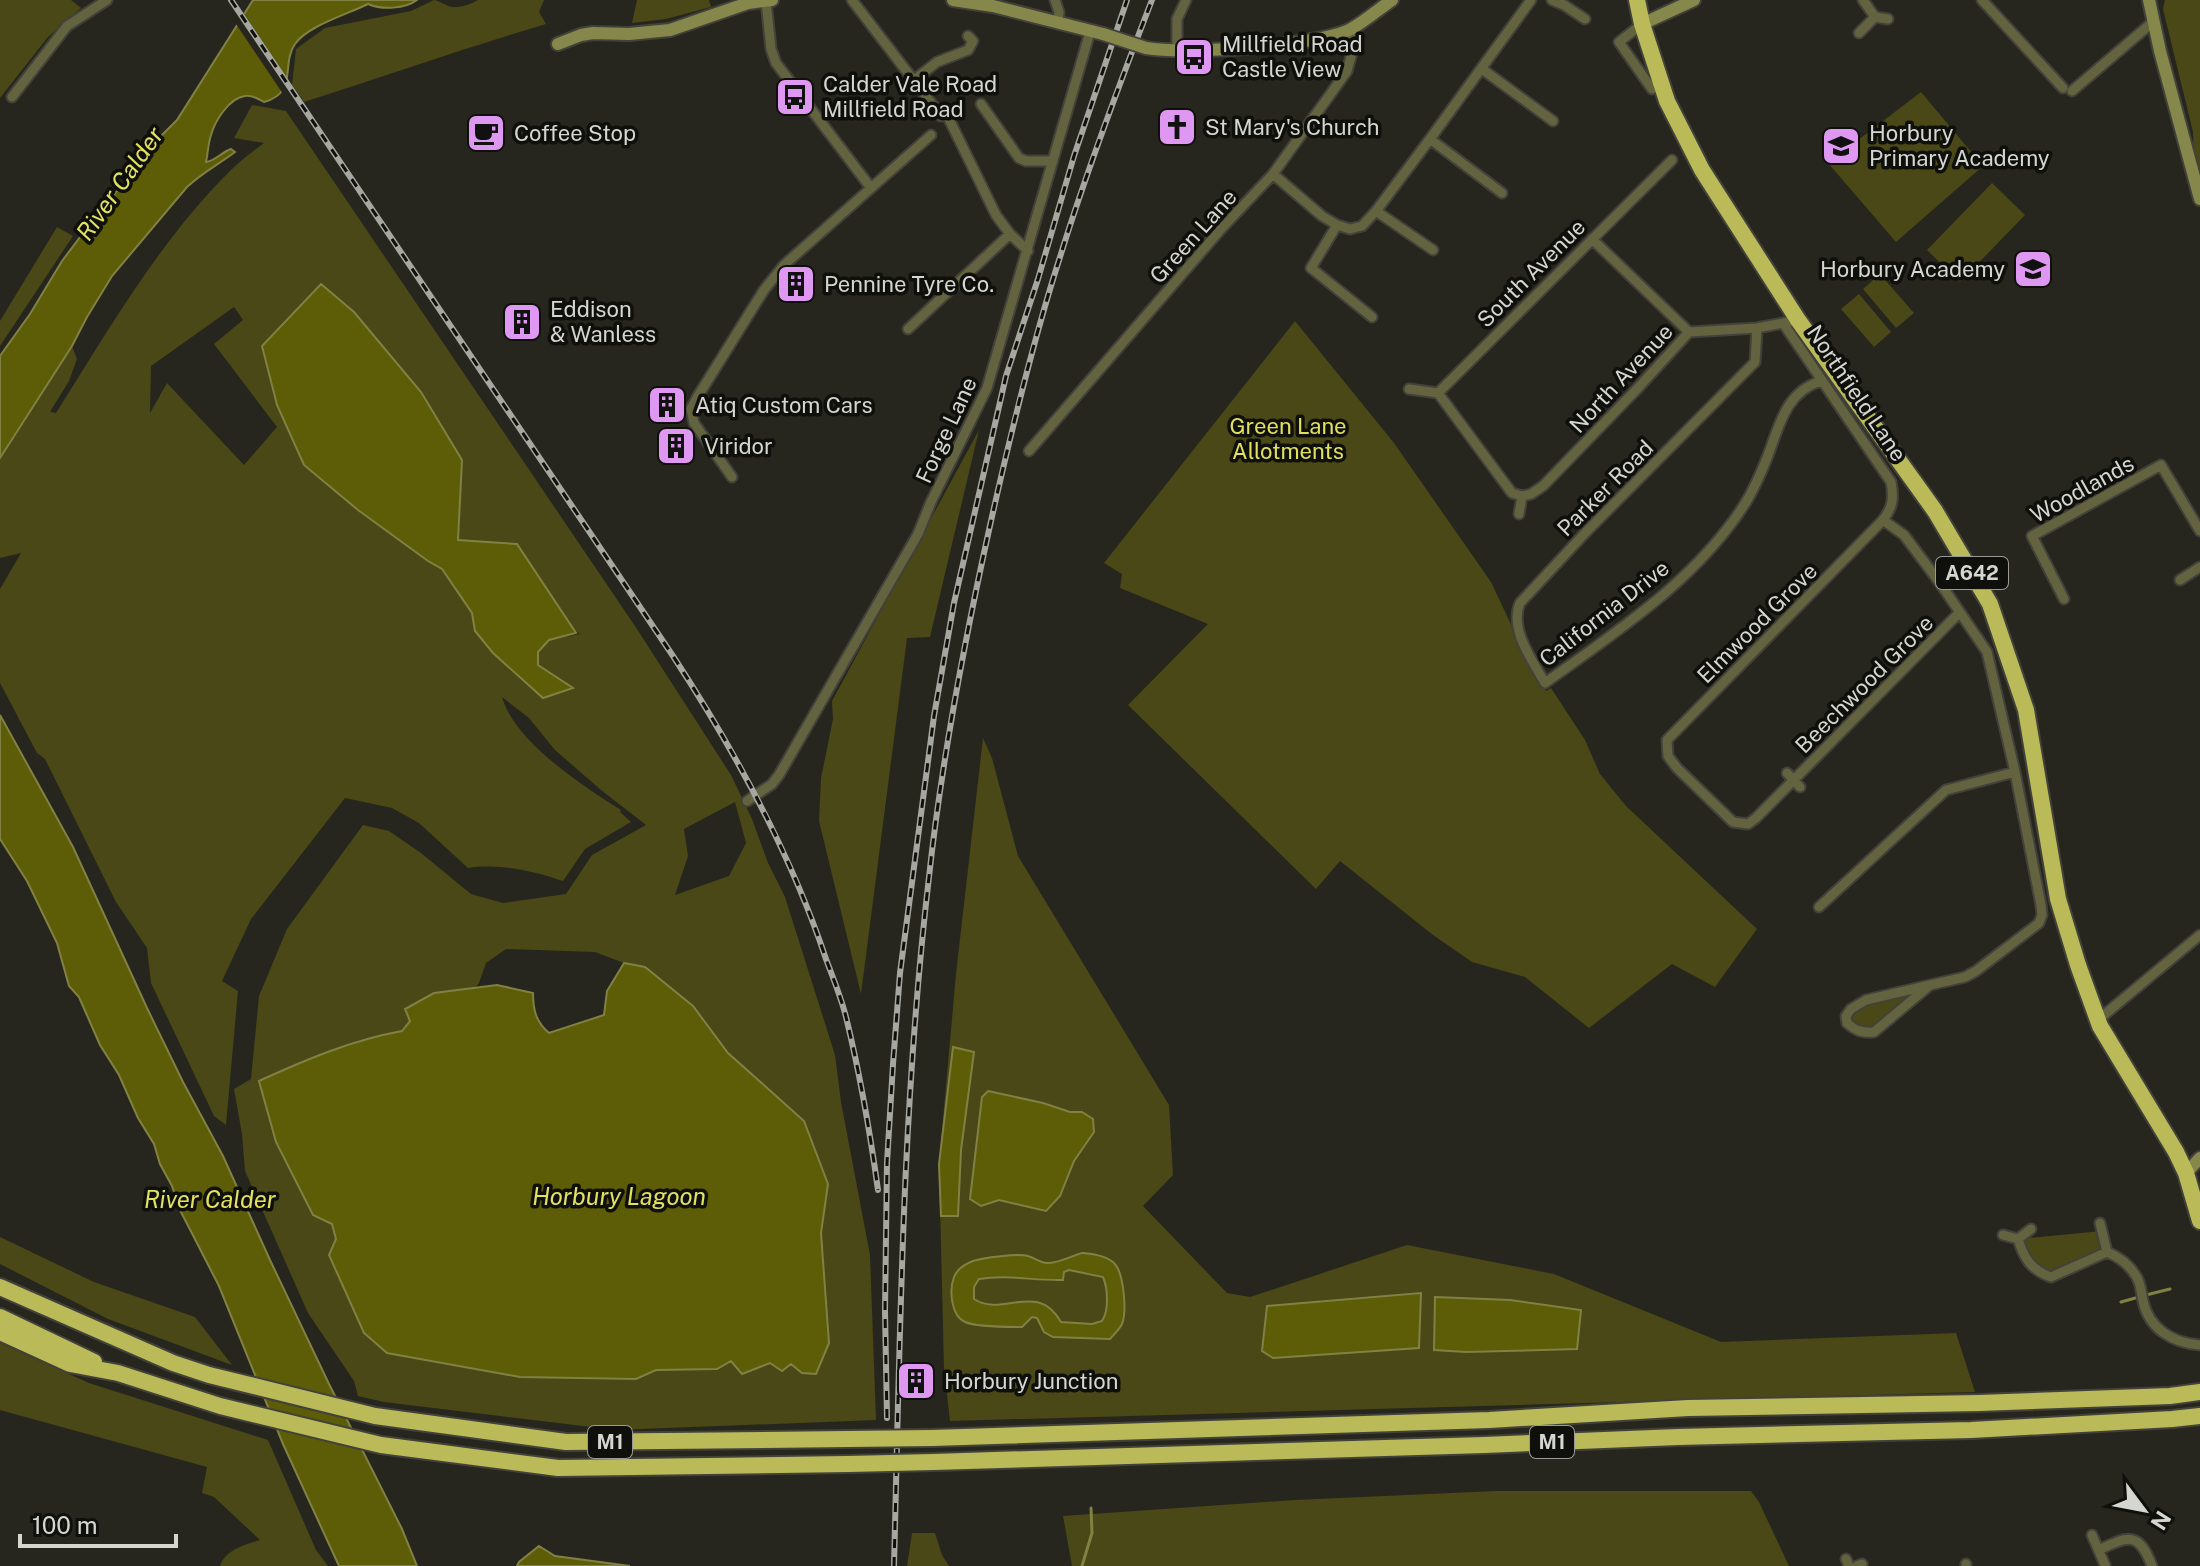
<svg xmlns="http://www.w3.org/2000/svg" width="2200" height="1566" viewBox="0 0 2200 1566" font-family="'Public Sans',sans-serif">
  <rect width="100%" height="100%" fill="#26261e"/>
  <!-- green -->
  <path fill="#494816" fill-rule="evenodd" d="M0,0H71L81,8L48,37L0,98Z
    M434,0C440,1 446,6 452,7C461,8 471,4 478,0H544L539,12L546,24C465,48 385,76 304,102L292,85L296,49L325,28L411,11Z
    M637,0H709L711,7L666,19L632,23Z
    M2165,0H2200V199L2194,178L2193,132L2163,9Z
    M1921,92L1983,166L1896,242L1828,163Z
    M252,105L286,111L635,626L731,775L752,819L768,863L785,897L835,1055L841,1102L870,1255L876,1420L616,1430L384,1402L358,1396L354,1381L308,1313L245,1171L242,1134L234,1089L251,1079L259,996L287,929L363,825L389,831L421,853L471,894L503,903L566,894L592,855L646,825L601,790L555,750L529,718L502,697C514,741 584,787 621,810L620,812L631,822L585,849L563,881C534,871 500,863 468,868L419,823L392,808L345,798L251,919L222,981L238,991L226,1125L214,1116L151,983L147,948L116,902L45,759L37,753L0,683V589L21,553L0,558V458L72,346L77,359L69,381L50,412L56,413C109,329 160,240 231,170C241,160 253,151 264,143L234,138ZM321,284L354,312L421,392L462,460L458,541L517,544L574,630L580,634L549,640L538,652V665L572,688L543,698L493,653L475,631L472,613L442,569L428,561ZM234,307L243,320L214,344L277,427L244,465L167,383L150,413L151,366ZM735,802L746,843L729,876L675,895L688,856L684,829ZM506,949L595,952L624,963L645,967L693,1006L728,1053L804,1122L828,1184L821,1233L829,1343L791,1364L770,1363L756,1369L731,1361L696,1370H656L636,1379L520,1377L336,1239L332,1224L313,1214L276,1142L378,1036L402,1031L410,1021L405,1009L434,993L475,988L479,983L486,963Z
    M1992,183L2025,215L1960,282L1927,250Z
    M57,227L73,236L0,346V321Z
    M1880,274L1914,313L1896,328L1863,289Z
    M1859,294L1891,332L1874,347L1841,309Z
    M1295,321L1394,443L1491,582L1525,654L1546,691L1551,688L1585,740L1600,774L1626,806L1757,929L1715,987L1672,964L1589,1028L1525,977L1472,962L1433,935L1340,861L1316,889L1128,705L1208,624L1120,588L1122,574L1104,563Z
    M979,430L930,637L907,638L861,994L819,821L821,778L833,719L832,701Z
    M983,738L992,758L1018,856L1169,1105L1173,1175L1143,1206L1227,1293L1250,1297L1407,1245L1554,1274L1721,1342L1956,1333L1975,1392L950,1421L944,1368L939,1164L956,974Z
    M1930,985L1874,1032L1847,1023L1851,1009Z
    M2102,1231L2107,1252L2060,1274H2042L2018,1239Z
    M0,1237L94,1282L195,1317L232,1365L108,1319L0,1264Z
    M0,1343L89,1383L268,1440L316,1550L328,1566H220C226,1549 245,1545 260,1540L214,1497L202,1493L207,1467L0,1410Z
    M1496,1491H1751L1759,1502L1789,1566H1072L1063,1516L1295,1500Z
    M912,1533H935L942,1555L949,1566H907Z"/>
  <!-- water -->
  <path fill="#5d5c07" stroke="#818144" stroke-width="2" fill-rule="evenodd" d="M253,0H417C405,9 382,10 368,4C348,14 307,26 295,44C281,64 298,93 264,102C259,99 251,95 245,96C229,98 215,121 211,135C208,144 208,153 206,162C215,161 222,152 231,149L235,152C219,164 202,173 187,187L112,276L87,317L72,346L0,458V356L30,314L62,261L99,212L112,204L115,193L125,184L157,140L177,120Z
    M321,284L354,312L421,392L462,460L458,540L517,544L576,633L549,640L538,652V665L573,688L543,698L493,653L475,631L472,613L442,569L428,561L358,510L304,465L277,405L262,346Z
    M0,715L73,847L147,1008L183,1082L223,1156L270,1260L329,1384L402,1529L417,1566H339L283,1444L219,1286L181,1212L172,1186L160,1164L154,1144L138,1118L119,1075L100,1045L79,997L69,986L57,943L27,881L0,839Z
    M624,963L645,967L693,1006L728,1053L804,1121L828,1184L821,1233L829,1343L816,1374L802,1373L791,1364L782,1371L770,1363L742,1374L731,1361L717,1369L656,1370L636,1379L520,1377L387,1353L364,1333L329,1255L336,1239L332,1224L313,1215L276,1142L259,1081C305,1060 352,1040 402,1031L410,1021L405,1009L434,993L497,985L533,993C533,1010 536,1022 549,1033L604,1015L607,991Z
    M953,1047L974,1052L961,1150L958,1216H941L939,1164Z
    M988,1091L1043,1103L1070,1112H1082L1093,1119L1094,1132L1074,1161L1060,1196L1046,1211L999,1200L981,1206L970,1199L982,1097Z
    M1082,1253C1092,1254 1104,1255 1113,1262C1124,1271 1127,1311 1122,1324C1119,1330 1114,1334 1110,1339L1053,1337L1044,1332L1037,1318L1032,1317L1022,1327C1009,1327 976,1327 965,1322C951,1316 949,1290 954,1277C957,1269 965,1264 973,1261C982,1258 1019,1253 1028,1256C1035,1258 1038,1262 1046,1263C1057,1264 1071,1256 1082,1253ZM1069,1270L1103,1277C1108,1289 1109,1310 1102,1321L1092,1324L1061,1322C1037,1280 1003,1318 974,1299V1287L979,1279C1008,1274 1034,1281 1063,1280L1064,1272Z
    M1421,1293L1419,1348L1273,1358L1262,1351L1267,1306Z
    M1435,1297L1510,1300L1581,1310L1577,1349L1466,1352L1434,1350Z
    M539,1546L555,1556L630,1566H517L519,1562Z"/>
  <!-- pier -->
  <path fill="#26261e" d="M241,9L290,83L283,94L234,21Z"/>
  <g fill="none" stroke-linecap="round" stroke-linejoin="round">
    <!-- stream -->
    <path stroke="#818144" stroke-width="3" d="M2146,1295L2170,1289
      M2121,1302L2139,1297
      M1082,1566L1092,1533L1091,1508"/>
    <!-- street casing -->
    <g stroke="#42423b" stroke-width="13">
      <path id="street" d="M852,0L941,116L947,115L996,215L1010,234L1028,251
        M1055,0L1059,12L1058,22
        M1552,0L1564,5L1585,19
        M1863,0L1875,17
        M1982,0L2063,88
        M766,1L771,49L776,63L871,188
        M1642,24L1619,42L1652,89
        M1859,33L1875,17L1888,19
        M1177,50V19L1186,0
        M1482,69L1553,121
        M914,80L937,62L968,50L973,41L968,36
        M2072,91L2154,21
        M12,97L67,26L107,0
        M981,104L1019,158L1026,161H1053
        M1430,139L1502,193
        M1273,174L1322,216L1337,225L1350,229L1362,226L1376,211L1430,139L1531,0
        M1376,211L1433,250
        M1337,225L1311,268L1372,317
        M1592,239L1689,332
        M1798,320L1783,323L1891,482C1894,498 1893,507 1883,520L1904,535L1940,583L1987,652L2015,772L2041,905L2042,915L2039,923L1976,971L1965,977L1930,985L1874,1032C1862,1033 1856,1031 1847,1023L1846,1016L1851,1009L1866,1000L1930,985
        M1757,328L1755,362L1586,532L1520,603C1509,629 1532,660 1545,683C1617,631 1698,579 1746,502C1754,489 1761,473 1767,458C1779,427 1785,392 1821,381
        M908,329L1010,234
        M1409,389L1438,393L1672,160
        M1438,393L1512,493L1522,496
        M1029,451L1221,229L1273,174L1347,71L1353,49L1350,29
        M732,477L694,423L691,409L698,396L764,290L784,265L931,135
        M1519,514L1522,496L1531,494L1543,486L1637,389L1689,332L1757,328L1783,323
        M1883,520L1667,740L1668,756L1677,768L1733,822L1748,824L1756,818L1959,613
        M2180,580L2200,567
        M2064,599L2032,536L2161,465L2200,531
        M1787,773L1800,787
        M747,801L772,784L779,775L918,534L931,502L987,388L1090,32
        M1819,907L1946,790L2015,772
        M2098,1020L2200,935
        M2100,1223L2107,1252
        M2003,1235L2018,1239L2031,1229
        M2018,1239C2024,1258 2031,1270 2051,1277L2107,1252C2119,1257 2129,1264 2136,1276C2141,1283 2141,1292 2143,1301C2149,1329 2173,1343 2200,1345
        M2092,1535L2105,1565
        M2099,1550C2129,1535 2139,1532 2152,1566
        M1846,1559L1849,1566
        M1966,1564V1566
        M1857,1566L1862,1564"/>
    </g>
    <!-- secondary casing -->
    <g stroke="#42423b" stroke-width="16">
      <path id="secondary" d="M953,0L993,6L1103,34
        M2149,0L2160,51L2200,199
        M1642,24L1694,0
        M558,44L581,35L593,33L629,34L670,30L748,3L772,0
        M1146,48C1184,55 1318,46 1351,29C1365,21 1379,9 1392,0
        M2186,1173L2200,1158"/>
    </g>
    <!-- highway casing -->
    <g stroke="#42423b" stroke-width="20">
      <path id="highway" d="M1637,0L1642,24L1667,101L1702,170L1798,320L1935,511L1990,604L2026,710L2058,899L2078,965L2100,1026L2176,1152L2186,1173L2200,1221
        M0,1287L173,1363L209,1375L375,1416L566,1442L848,1439
        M0,1317L94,1362
        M0,1332L70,1364L118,1373L220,1406L381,1445L558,1468L848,1464
        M932,1438L1489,1420L1688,1408L1979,1403L2170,1396L2200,1392
        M933,1462L1484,1445L1678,1437L1971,1430L2172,1419L2200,1416"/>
    </g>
    <!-- street -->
    <use href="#street" stroke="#63643f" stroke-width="9"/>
    <!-- secondary -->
    <use href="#secondary" stroke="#86874a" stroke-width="12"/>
    <!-- highway -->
    <use href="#highway" stroke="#baba58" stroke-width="16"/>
    <!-- rail casing -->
    <g stroke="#a7a7a1" stroke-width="6">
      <path id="rail" d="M231,0L673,656C735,751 790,851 826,959C833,978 841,997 846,1017C860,1074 870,1132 878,1190
        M887,1418L885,1311L887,1163L893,1064L900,973L934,716L954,603L1006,376L1038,279L1074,156L1127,0
        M894,1566C900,1336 902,1106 929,877C942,757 965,638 991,521C1011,432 1032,344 1060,257C1087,170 1119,85 1152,0"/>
    </g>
    <!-- rail -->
    <use href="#rail" stroke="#0f0f0b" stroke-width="3" stroke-dasharray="9" stroke-linecap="butt"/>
    <!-- secondary-bridge casing -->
    <g stroke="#42423b" stroke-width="16" stroke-linecap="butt">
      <path id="secondary-bridge" d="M1103,34L1146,48"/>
    </g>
    <!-- highway-bridge casing -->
    <g stroke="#42423b" stroke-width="20" stroke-linecap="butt">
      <path id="highway-bridge" d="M848,1439L932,1438
        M848,1464L933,1462"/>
    </g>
    <!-- secondary-bridge -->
    <use href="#secondary-bridge" stroke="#86874a" stroke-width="12"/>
    <!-- highway-bridge -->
    <use href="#highway-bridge" stroke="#baba58" stroke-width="16"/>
  </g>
  <!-- icons -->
  <defs>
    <g id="bus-square" transform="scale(2)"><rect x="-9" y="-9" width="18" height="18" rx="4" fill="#df98f2" stroke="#0f0f0b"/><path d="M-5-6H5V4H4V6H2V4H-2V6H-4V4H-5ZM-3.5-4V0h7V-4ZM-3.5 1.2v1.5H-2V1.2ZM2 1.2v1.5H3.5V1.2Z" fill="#111"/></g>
    <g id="church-square" transform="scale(2)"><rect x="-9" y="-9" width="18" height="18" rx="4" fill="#df98f2" stroke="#0f0f0b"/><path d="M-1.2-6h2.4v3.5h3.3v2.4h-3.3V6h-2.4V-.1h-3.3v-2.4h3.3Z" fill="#111"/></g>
    <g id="cafe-square" transform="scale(2)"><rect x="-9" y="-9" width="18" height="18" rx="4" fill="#df98f2" stroke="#0f0f0b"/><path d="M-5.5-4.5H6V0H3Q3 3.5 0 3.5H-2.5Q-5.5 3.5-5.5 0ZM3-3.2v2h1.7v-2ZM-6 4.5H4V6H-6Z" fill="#111"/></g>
    <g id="school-square" transform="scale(2)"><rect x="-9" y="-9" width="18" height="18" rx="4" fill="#df98f2" stroke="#0f0f0b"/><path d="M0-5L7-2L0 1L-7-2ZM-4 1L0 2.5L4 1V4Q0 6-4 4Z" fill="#111"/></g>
    <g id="building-square" transform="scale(2)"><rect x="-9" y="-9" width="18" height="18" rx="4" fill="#df98f2" stroke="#0f0f0b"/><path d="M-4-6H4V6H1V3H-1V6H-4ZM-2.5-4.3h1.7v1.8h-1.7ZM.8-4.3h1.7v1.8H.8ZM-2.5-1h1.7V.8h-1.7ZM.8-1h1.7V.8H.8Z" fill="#111"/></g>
  </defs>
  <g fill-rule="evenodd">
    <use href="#bus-square" x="1194" y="57"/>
    <use href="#bus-square" x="795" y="97"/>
    <use href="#church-square" x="1177" y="127"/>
    <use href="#cafe-square" x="486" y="133"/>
    <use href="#school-square" x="1841" y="146"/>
    <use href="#school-square" x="2033" y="269"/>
    <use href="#building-square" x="796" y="284"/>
    <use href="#building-square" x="522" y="322"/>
    <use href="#building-square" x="667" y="405"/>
    <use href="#building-square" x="676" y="446"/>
    <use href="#building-square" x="916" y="1381"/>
  </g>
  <g text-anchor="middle" stroke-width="7" stroke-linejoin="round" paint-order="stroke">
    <!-- shield labels -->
    <g fill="#0f0f0b" stroke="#9a9a96" stroke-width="2">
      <rect x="1936" y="557" width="72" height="32" rx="6"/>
      <rect x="588" y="1426" width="44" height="32" rx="6"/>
      <rect x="1530" y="1426" width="44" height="32" rx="6"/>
    </g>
    <g font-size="20" font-weight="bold" fill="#d6d6d1">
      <text x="1972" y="580">A642</text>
      <text x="610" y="1449">M1</text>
      <text x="1552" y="1449">M1</text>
    </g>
    <!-- poi labels -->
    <g font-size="22" fill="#d6d6d1" stroke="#0f0f0b" text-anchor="start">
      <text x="1222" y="52">Millfield Road<tspan x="1222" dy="25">Castle View</tspan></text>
      <text x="823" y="92">Calder Vale Road<tspan x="823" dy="25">Millfield Road</tspan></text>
      <text x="1205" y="135">St Mary's Church</text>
      <text x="514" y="141">Coffee Stop</text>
      <text x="1869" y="141">Horbury<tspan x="1869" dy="25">Primary Academy</tspan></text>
      <text x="2005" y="277" text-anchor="end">Horbury Academy</text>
      <text x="824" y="292">Pennine Tyre Co.</text>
      <text x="550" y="317">Eddison<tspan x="550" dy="25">&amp; Wanless</tspan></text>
      <text x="695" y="413">Atiq Custom Cars</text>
      <text x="704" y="454">Viridor</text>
      <text x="944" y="1389">Horbury Junction</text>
    </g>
    <!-- street labels -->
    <g font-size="22" fill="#d6d6d1" stroke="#0f0f0b">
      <text transform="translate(1193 236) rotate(-48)" y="8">Green Lane</text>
      <text transform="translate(1531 273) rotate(-45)" y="8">South Avenue</text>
      <text transform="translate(1621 378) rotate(-47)" y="8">North Avenue</text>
      <text transform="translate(1857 393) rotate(56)" y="8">Northfield Lane</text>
      <text transform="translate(946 430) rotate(-65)" y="8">Forge Lane</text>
      <text transform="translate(1605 488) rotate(-45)" y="8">Parker Road</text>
      <text transform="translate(2082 489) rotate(-29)" y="8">Woodlands</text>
      <text transform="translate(1604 613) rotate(-38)" y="8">California Drive</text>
      <text transform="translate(1757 623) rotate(-45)" y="8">Elmwood Grove</text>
      <text transform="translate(1864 684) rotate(-45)" y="8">Beechwood Grove</text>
    </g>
    <!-- park labels -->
    <g font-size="22" fill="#e1e15e" stroke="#0f0f0b">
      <text x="1288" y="434">Green Lane<tspan x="1288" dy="25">Allotments</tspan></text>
    </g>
    <!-- water labels -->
    <g font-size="24" font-style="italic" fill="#e3e260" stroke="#0f0f0b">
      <text transform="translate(120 184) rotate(-55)" y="8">River Calder</text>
      <text x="619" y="1205">Horbury Lagoon</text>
      <text x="210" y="1208">River Calder</text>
    </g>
  </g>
  <!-- north arrow -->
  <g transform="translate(2144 1510) rotate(122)" stroke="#0f0f0b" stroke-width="6" paint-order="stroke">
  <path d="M0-6L14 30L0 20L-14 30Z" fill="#d6d6d1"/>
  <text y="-12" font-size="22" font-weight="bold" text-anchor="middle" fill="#d6d6d1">N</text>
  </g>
  <!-- scale -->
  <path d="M20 1534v12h156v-12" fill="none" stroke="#d6d6d1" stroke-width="4"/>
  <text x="32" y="1534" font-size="24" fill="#d6d6d1" stroke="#0f0f0b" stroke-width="6" paint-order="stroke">100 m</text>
</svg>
